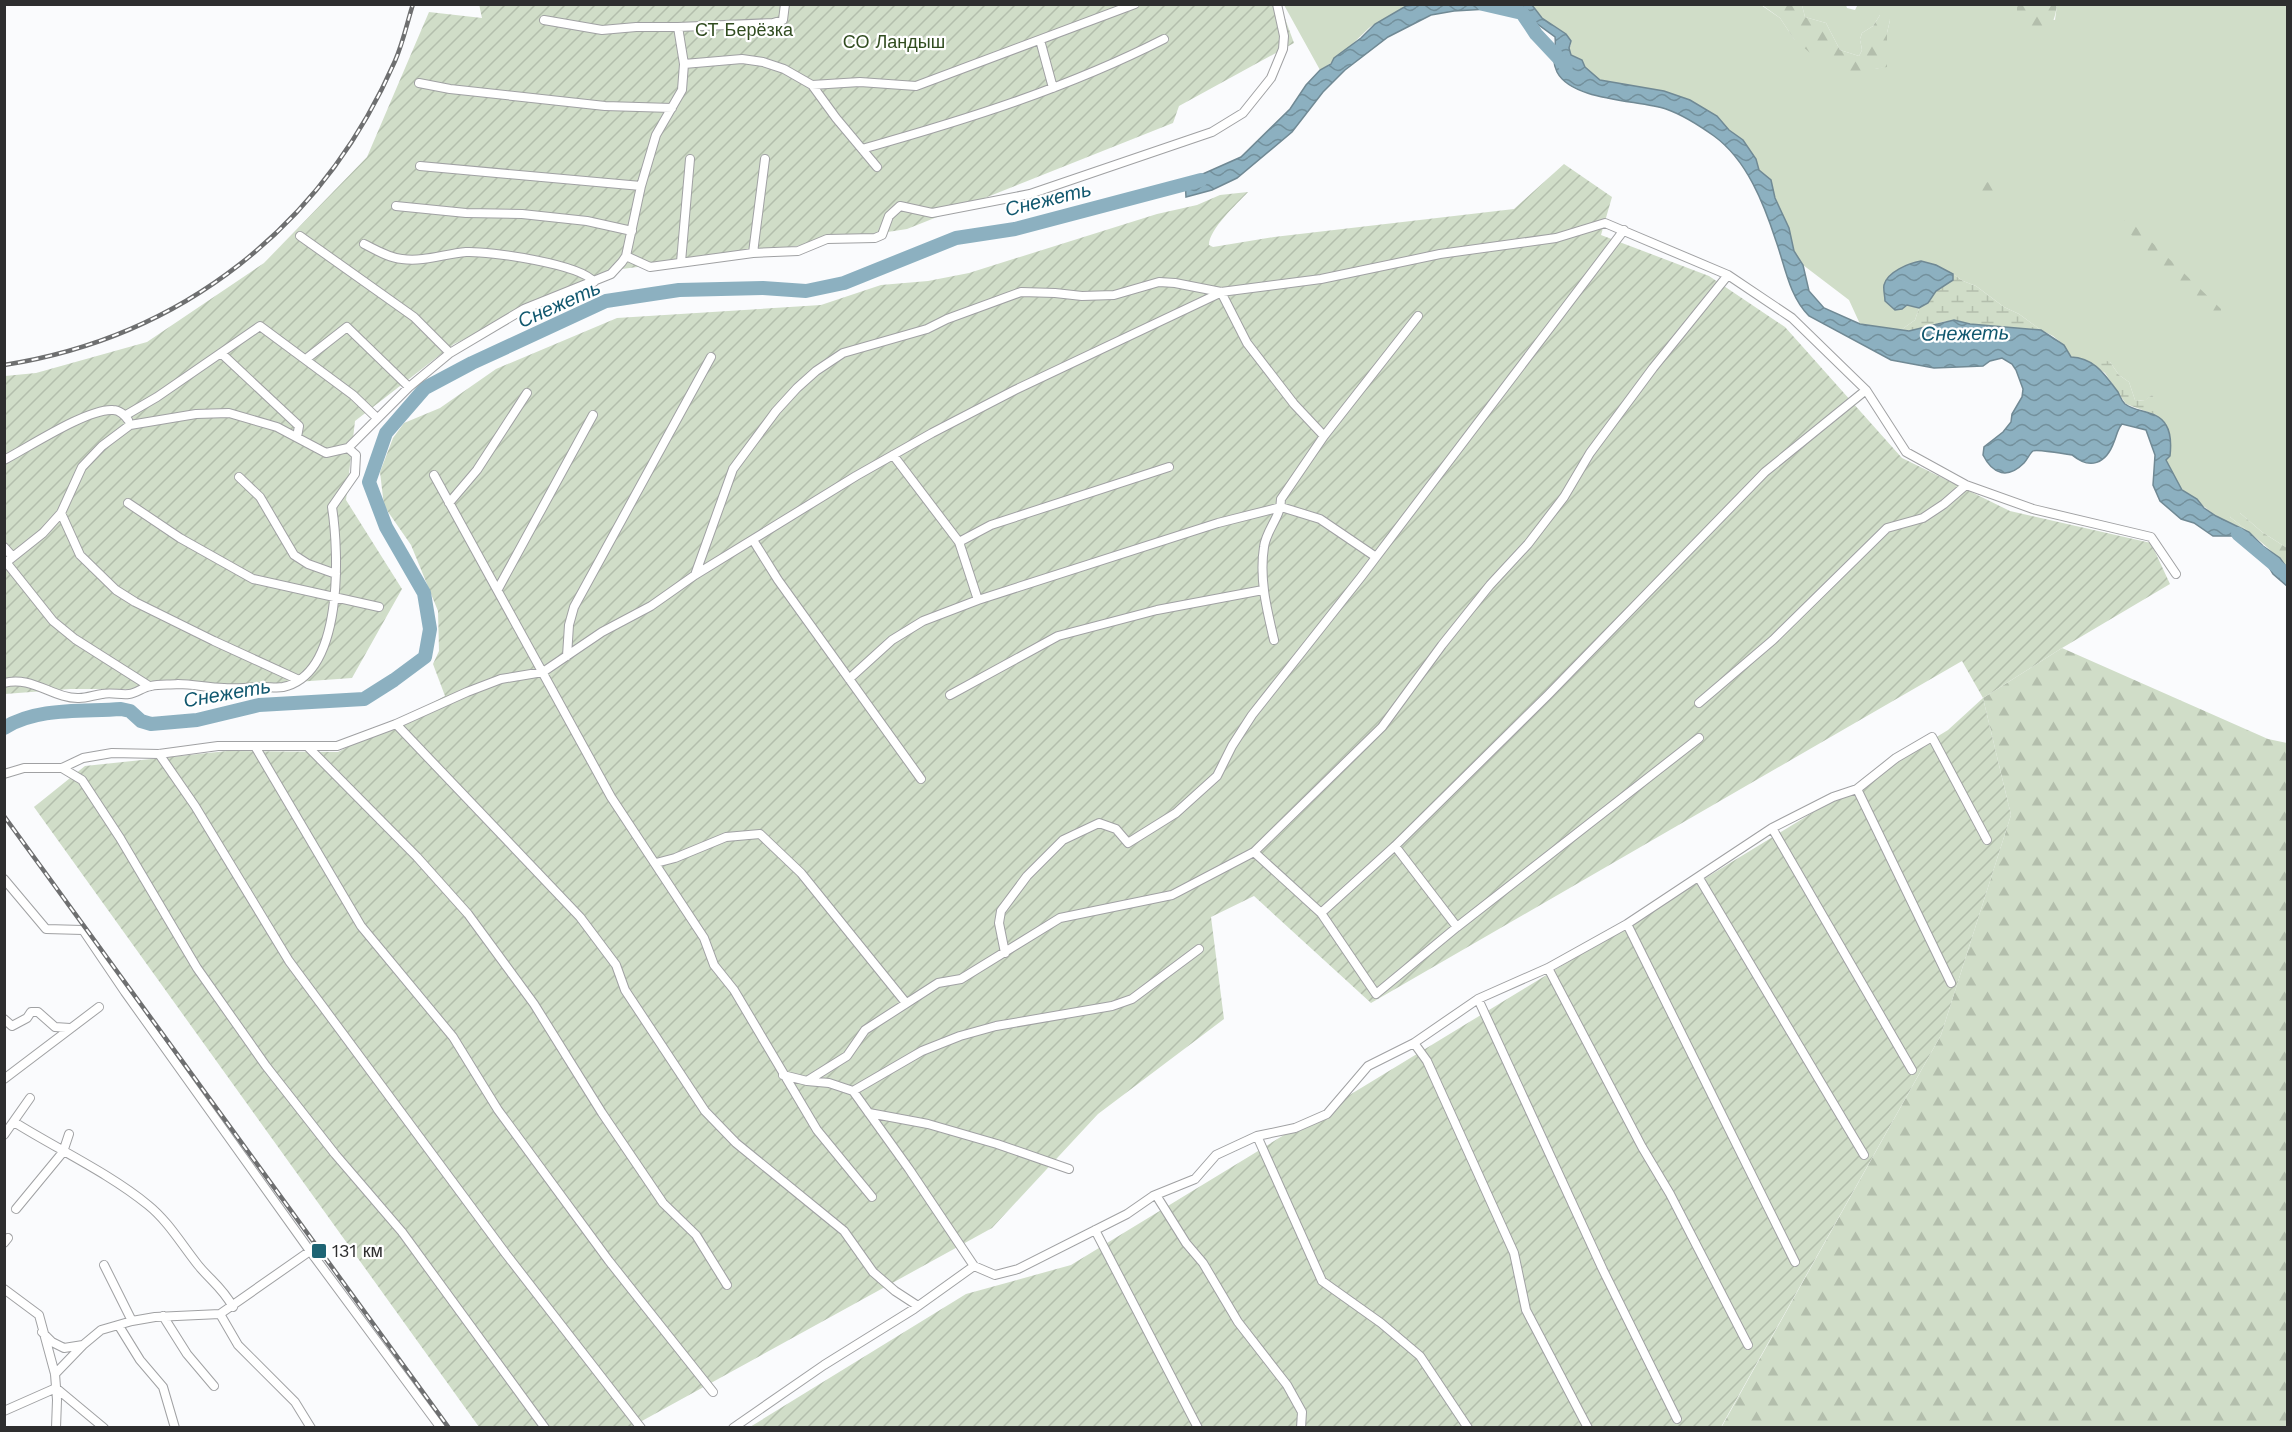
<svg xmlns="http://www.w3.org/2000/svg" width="2292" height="1432" viewBox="0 0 2292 1432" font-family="'Work Sans',sans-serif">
  <defs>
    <pattern id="forest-firs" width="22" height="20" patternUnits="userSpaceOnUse" patternTransform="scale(1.5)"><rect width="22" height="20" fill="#d0ddc8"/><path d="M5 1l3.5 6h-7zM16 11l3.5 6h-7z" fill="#b3beac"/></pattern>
    <pattern id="wetland-marsh" width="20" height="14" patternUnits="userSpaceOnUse" patternTransform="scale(1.5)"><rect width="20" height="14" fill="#d0ddc8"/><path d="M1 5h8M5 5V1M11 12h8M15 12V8" fill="none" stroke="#b3beac"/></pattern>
    <pattern id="garden-furrows" width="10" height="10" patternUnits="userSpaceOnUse" patternTransform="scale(1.5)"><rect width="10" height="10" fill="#d0ddc8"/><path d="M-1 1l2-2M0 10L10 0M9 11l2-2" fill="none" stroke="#b3beac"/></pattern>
    <pattern id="water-waves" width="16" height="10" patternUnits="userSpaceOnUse" patternTransform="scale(1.5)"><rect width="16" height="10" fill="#8cb0c0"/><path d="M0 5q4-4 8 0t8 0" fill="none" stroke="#73909c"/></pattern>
  </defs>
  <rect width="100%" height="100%" fill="#fafbfd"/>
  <!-- green -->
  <path fill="#d0ddc8" d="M1858,4L2017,5V12L2055,20L2057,5H2287V548L2262,532L2240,513L2230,517L2249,532L2216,516L2178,486L2171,469L2166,463L2168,436L2166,425L2152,395L2145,401L2135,400L2129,382L2119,375L2110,362L2087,361L2079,358H2071L2064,345L2053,336L2041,330L2019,314L2004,307L1976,286L1963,281L1953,274L1907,305L1919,308L1915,320L1901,330L1860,324L1849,300L1803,265L1794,251L1789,228L1775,198L1771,181L1759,170L1756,159L1743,140L1729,130L1717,116L1664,91L1600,80L1571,55L1569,48L1571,45L1566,34L1542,18L1532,5H1761L1780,18L1794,39L1875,69L1887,66V33L1890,20L1880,15L1873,26L1862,33L1860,39L1862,50L1859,56L1840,50L1826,23L1805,17L1802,5H1846L1847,8L1855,10Z
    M1284,5H1414C1405,6 1401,10 1394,15C1386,20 1376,22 1369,28C1354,42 1338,60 1320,70Z"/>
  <!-- forest -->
  <path fill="url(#forest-firs)" d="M1762,5H1802L1805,17L1826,23L1840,50L1859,56L1862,50L1860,39L1862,33L1873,26L1880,15L1887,14L1890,20L1887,33V67L1875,69L1860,80L1809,52L1794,39L1780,18Z
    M2017,5H2057C2054,24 2052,25 2035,36L2029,34L2017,12Z
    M2010,176L2014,177C2007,189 1990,201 1976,202L1981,195L1978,192L1981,184Z
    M2125,220L2133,224L2221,309V317L2216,320L2204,304L2125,229L2123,224Z
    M2234,512L2240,513L2262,532L2287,548V568C2272,549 2250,533 2230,517Z
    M2062,648L2268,739L2287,743V1427L1721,1428L1941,1035L2011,815L1983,698Z"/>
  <!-- wetland -->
  <path fill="url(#wetland-marsh)" d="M1953,274L1963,281L1976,286L2004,307L2019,314L2041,330L1970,324L1954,320L1942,322L1916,331L1901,330L1915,320L1919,308L1928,303L1936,291L1952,280Z
    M2104,360L2110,362L2119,375L2129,382L2135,400L2144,401L2152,395L2163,411L2166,425L2156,415L2126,404L2105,373L2087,361Z"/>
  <!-- garden -->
  <path fill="url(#garden-furrows)" d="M479,4L1280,5L1294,43L1179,106L1173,123L907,229L771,250L614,270L454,344L355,421L346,500L402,589L352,678L200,689H70L5,694V376L36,373L147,342L264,263L367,157L429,12L482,18Z
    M1564,164L1612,197L1601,235L1709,276L1785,327L1902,458L2010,511L2151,543L2170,584L2062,648L1983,698L2011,815L1941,1035L1721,1427H750L966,1294L1071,1265L1948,730L1983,698L1962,661L1371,1003L1254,896L1211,917L1224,1019L1098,1114L992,1228L631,1427H479L34,807L85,766L227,751L338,752L445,696L433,664L439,651L438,611L411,545L384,506L380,472L393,438L404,423L440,408L496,369L617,318L821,305L881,285L928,281L969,273L1157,214L1197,205L1220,195L1248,192C1237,204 1209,229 1209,245L1213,247L1274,237L1514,209Z"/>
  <!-- water -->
  <path fill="url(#water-waves)" stroke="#708994" stroke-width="1.5" d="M1414,5H1532L1542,18L1566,34L1571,41L1569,48L1571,55L1582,60L1585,67L1600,80L1664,91L1690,100L1717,116L1729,130L1743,140L1756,159L1759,170L1771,180L1775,198L1789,228L1794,251L1803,265L1809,291L1824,308L1860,324L1909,331L1954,320L1970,324L2041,330L2064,345L2071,357C2095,358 2105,375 2118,392C2120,396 2121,400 2125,404C2137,413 2158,410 2166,425C2171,433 2171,447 2170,456L2166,460L2182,490L2197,499L2204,508L2216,516L2249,532L2263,546L2280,558L2287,568V586L2273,574L2257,547L2234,536H2213L2194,523L2181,519L2160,501L2153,485L2155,455L2146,430L2122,424C2117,430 2117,435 2114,442C2106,464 2090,470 2072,455C2066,454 2036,449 2033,451C2030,453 2027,460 2024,463C2008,479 1993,475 1983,455L1984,447L2003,432L2011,422L2012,414L2022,397L2023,389L2016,370L2012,364L2002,358L1990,361L1983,366L1934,368L1891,360L1809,316C1789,296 1785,266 1776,241C1764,204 1747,160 1714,136C1700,126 1683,115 1666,109C1638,100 1572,101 1557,72C1550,57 1557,51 1555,37L1529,18L1505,8L1454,11L1431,15L1388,37L1345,70L1323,92L1292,132L1237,178L1212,190L1186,197L1185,179L1196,177L1241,157L1290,109L1306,85L1320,70L1331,64L1334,58L1361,38L1375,24L1406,6Z
    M1921,261L1936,265L1953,274V280L1936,291L1928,303L1919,308L1907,305L1902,309L1895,310L1885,301C1885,296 1883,289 1884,285C1887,272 1909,263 1921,261Z"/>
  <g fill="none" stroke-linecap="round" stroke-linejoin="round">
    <!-- river -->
    <path stroke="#8cb0c0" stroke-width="14" d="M1483,4L1522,13L1536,34L1566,66
      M2238,534L2288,576
      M4,728C37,707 83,712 121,709L130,711L141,721L151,724L197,720L259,705L364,699L394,680L425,657L430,629L424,593L386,527L369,482L386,433L425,388L472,363L606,301L679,290L763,288L806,291L844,283L956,238L1015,229L1201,180"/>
    <!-- minor casing -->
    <g stroke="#a0a1a3" stroke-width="10">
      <path id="minor" d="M544,20L602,30L636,27H678L773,23L783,20L785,4
        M1040,40L1053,88
        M684,64L742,59L763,62L784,69L812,85L860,82L916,86L1135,4
        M419,83L450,89L605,106L672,108
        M812,85L836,118L877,167
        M862,149C965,120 1068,88 1164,39
        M420,166L641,186
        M396,206L466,213L522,214L587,221L632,231
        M300,236L414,317L450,353
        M364,244C376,250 389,258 402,259C424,262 444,254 466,252C489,251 581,264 594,282
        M753,253L765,159
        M626,256L650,267L753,253L798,251L827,239L875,238L882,235L889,216L900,206L932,213L1030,194L1212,132L1243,113L1271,78L1283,49L1284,36L1277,4
        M681,262L690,159
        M1221,292L1247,343L1294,404L1324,436
        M221,353L299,426L297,437
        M306,359L347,327L409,387
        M126,415L157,397L260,326L353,395L377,418
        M893,455L959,542L978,600
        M4,460C29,447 88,408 113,410C119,410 125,415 128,420
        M434,475L611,797L704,938L714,965L734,990L817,1130L872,1197
        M239,477L260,497L294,555L308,564L336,574
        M128,503L180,538L253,579L379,607
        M449,503L477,470L527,393
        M61,513L80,555L116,590L135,602L214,641L299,680
        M753,540L778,580L921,779
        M959,542L991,525L1169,467
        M4,547L13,557
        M6,562L53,621L75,639L149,686
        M4,564L43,533L61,513L82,467L102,446L130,425L196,414L229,413L277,427L326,453L348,448L409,387L450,353L524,309L611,274L622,262L626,256L641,186L656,135L682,90L684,64L678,27
        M695,575L733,469L776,411L797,388L816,371L843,353L927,329L947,319L1021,292L1055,293L1082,296L1114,295L1159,282L1175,283L1221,292L1321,279L1440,254L1556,238L1605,223L1728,275L1792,318L1866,390L1906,452L1966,485L2033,509L2151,537L2176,574
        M498,589L593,415
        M1274,640C1267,610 1259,579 1264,547C1266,530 1281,517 1281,499L1324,436L1418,316
        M567,656L569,625L574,607L711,357
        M849,679L892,640L923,621L978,600L1218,523L1281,507L1320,519L1376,557
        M4,683C31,675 54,699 79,698C87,698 94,695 102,694C111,692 120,695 129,694C137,693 143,687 151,686C159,684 169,685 178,684C194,684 208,688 224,688C237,689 251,687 265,687C270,687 277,688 283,687C344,674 339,552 332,507L355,474L356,455L348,448
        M950,695L1058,636L1157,610L1263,590
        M1699,703L1773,640L1887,528L1923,518L1944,504L1966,485
        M396,724L580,917L616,965L625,990L705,1111L736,1143L844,1231L873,1272L895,1291L918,1306
        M256,748L361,926L453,1037L498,1110L609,1261L713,1392
        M309,748L417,857L468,914L534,1004L602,1113L663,1203L696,1235L727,1285
        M159,754L195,806L289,961L506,1254L641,1428
        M62,768L82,780L120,838L197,968L266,1066L335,1154L402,1232L545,1428
        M4,774L24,768H62L83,758L112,753L159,754L218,746H337L396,724L467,692L501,679L543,672L602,632L651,606L695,575L856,476L932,433L1015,390L1220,293
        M1857,789L1951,983
        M1772,828L1912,1070
        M1395,846L1457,927
        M1254,852L1321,913L1376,994L1457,927L1699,738
        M656,863L675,858L726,837L760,834L801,873L906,1003
        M1699,878L1864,1155
        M4,879L46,929L83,930L125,992L310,1251L441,1428
        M1321,913L1395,846L1548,695L1765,472L1866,390
        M1627,924L1795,1262
        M1005,953L999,923L1001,911L1027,876L1063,840L1099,823L1116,829L1128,843L1176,813L1217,776L1232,746L1252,715L1361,577L1624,230
        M1548,968L1642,1147L1670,1194L1748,1345
        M1478,999L1603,1270L1677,1419
        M4,1019L12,1026L27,1018L31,1012H38L55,1027L70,1028
        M1414,1043L1427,1061L1514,1253L1526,1310L1588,1428
        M783,1075L807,1081L847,1056L865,1030L938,983L961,979L1060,918L1172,895L1254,852L1382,727L1442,645L1490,585L1528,544L1564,497L1590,453L1653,368L1728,275
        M4,1079L99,1007
        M807,1081L829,1083L853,1091L909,1169L974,1266
        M853,1091L922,1051L960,1036L996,1026L1112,1006L1132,999L1199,949
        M869,1113L928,1124L997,1144L1069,1169
        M14,1122C57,1149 109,1173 148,1205C168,1221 182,1245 198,1265C211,1281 222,1287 233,1307
        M4,1135L30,1098
        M1257,1136L1322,1281L1381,1323L1420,1356L1468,1428
        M1156,1195L1186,1243L1203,1263L1238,1322L1287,1385L1302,1412L1301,1428
        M16,1209L63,1152L69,1134
        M1095,1230L1198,1428
        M4,1243L8,1238
        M104,1265L132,1321
        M4,1289L39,1315L55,1374L57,1400L56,1428
        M220,1314L238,1345L295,1402L311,1428
        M163,1316L187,1354L214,1386
        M119,1326L140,1360L163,1387L175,1428
        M42,1332L52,1342L64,1348L83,1345L101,1330L132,1321L155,1317L220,1314L310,1251
        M55,1374L83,1345
        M4,1411L56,1388L104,1428
        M733,1428L824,1365L914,1309L974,1266L995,1275L1018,1269L1127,1214L1153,1196L1195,1179L1216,1155L1257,1136L1295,1128L1327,1114L1368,1066L1414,1043L1478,999L1548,968L1627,924L1772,828L1833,797L1857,789L1896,758L1932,737L1987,840"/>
    </g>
    <!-- minor -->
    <use href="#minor" stroke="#fff" stroke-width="8"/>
    <!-- rail casing -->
    <g stroke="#6e6f70" stroke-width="4.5">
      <path id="rail" d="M4,365C183,337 323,226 395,61C403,43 407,23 413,4
        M4,816L449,1428"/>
    </g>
    <!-- rail -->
    <use href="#rail" stroke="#fff" stroke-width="2" stroke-dasharray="7" stroke-linecap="butt"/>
  </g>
  <!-- markers -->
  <rect fill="#1d6474" stroke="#fff" stroke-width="2" x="311" y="1243" width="16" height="16" rx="3"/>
  <g text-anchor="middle" stroke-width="4.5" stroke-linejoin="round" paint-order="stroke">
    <!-- park labels -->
    <g font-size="18" fill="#314c20" stroke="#fff">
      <text x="744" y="36">СТ Берёзка</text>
      <text x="894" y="48">СО Ландыш</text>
    </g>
    <!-- poi labels -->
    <g font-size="18" fill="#2e2e2f" stroke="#fff" text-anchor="start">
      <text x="332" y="1257">131 км</text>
    </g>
    <!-- water labels -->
    <g font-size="20" font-style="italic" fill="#11586f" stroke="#fff">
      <text transform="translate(1048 199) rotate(-14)" y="7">Снежеть</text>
      <text transform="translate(559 304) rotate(-24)" y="7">Снежеть</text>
      <text transform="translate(1965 333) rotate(-1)" y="7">Снежеть</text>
      <text transform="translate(227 693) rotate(-10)" y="7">Снежеть</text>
    </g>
  </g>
  <!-- border -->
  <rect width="2292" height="1432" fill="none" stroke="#2e2e2f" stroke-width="12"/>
</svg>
